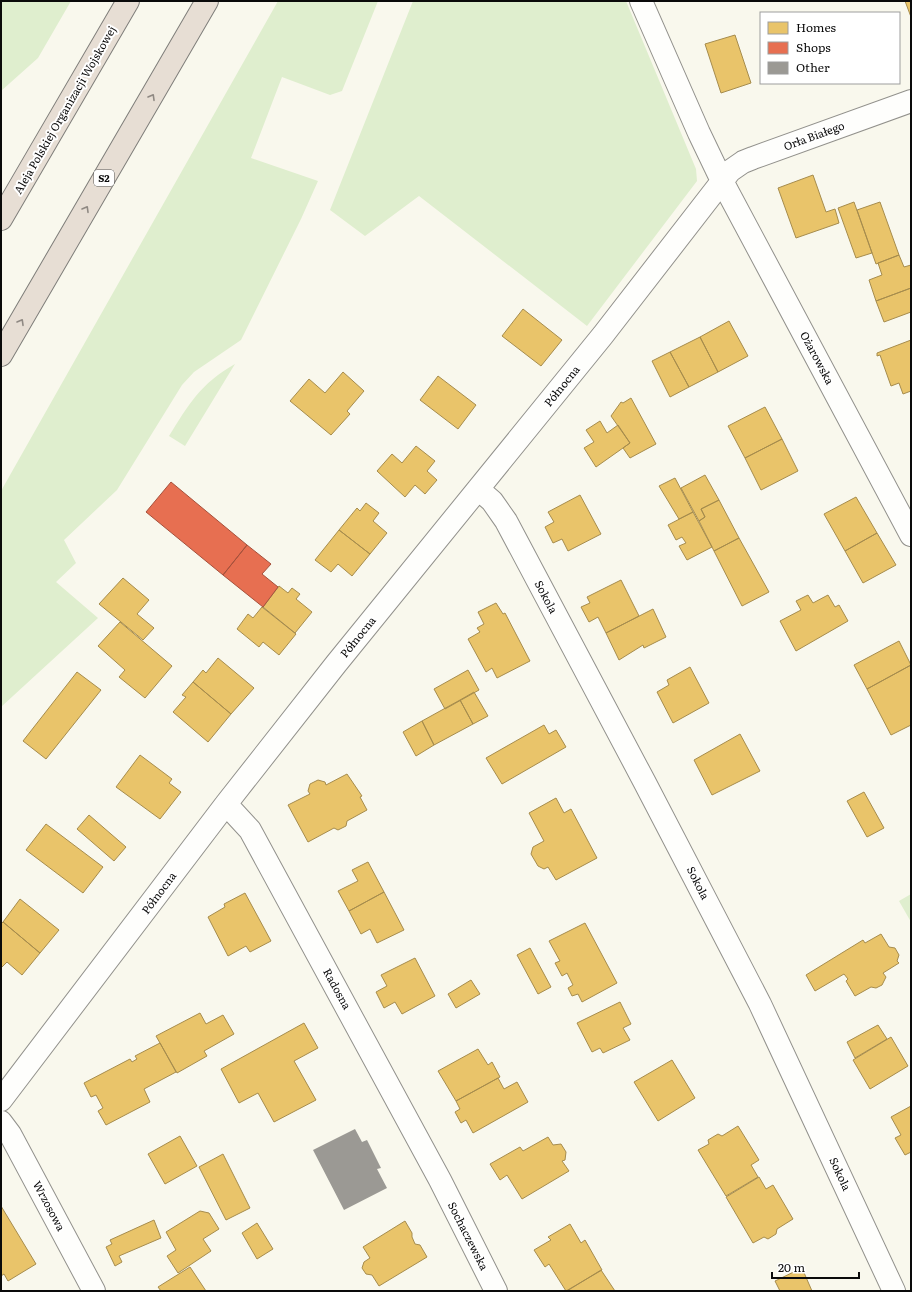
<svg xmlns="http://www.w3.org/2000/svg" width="912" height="1292" viewBox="0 0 912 1292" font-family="Literata,serif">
  <rect width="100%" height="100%" fill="#f9f8ed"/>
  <!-- green -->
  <path fill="#dfeece" d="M1,1H71L38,58L1,91Z
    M278,1H378L342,91L330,95L282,77L251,158L318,181L301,219L241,340L194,372L182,385L117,490L64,540L76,563L56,582L98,618L1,707V491Z
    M413,1H626L696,169L697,181L587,326L419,196L365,236L330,210Z
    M235,364L185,446L169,436C189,404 200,384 235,364Z
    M911,894V922L899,901Z"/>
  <!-- homes -->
  <path fill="#e9c46a" stroke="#a68c4d" d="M905,1H911V17Z
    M735,35L751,83L721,93L705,44Z
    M813,175L826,212L835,209L839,223L796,238L778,188Z
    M854,202L872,253L856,258L838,208Z
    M880,202L899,255L876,264L857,210Z
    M899,255L904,267L911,265V288L876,301L869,280L882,275L878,263Z
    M911,288V312L884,322L876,301Z
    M523,309L562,340L541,366L502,336Z
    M729,321L748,356L718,372L700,337Z
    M700,337L718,372L689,387L670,352Z
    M911,340V391L903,394L899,383L891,386L880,355L877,356V353Z
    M670,352L689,387L670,397L652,361Z
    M343,372L364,391L347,411L350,414L331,435L290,401L309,379L325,393Z
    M438,376L476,405L458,429L420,400Z
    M631,398L656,444L630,458L623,448L630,443L611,416L621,402L623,403Z
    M765,407L782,439L745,458L728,426Z
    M600,421L607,433L618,425L630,443L596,467L584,448L594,442L586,430Z
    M782,439L798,471L761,490L745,458Z
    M416,446L435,461L427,471L437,480L425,494L415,485L405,497L377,471L392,454L402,463Z
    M705,475L719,500L701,509L705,517L699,521L681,488Z
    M675,478L693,512L679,519L659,486Z
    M580,495L601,534L568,551L562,539L553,543L545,527L554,522L548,512Z
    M856,497L877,533L845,551L824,514Z
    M719,500L739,538L714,551L699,521L705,517L701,509Z
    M366,503L379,513L373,521L387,533L370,554L339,530L357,508L360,511Z
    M693,512L712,547L687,560L679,546L686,543L682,537L676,540L668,525Z
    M339,530L370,554L352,576L338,564L331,572L315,560Z
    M877,533L896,565L863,583L845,551Z
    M739,538L769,592L742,606L714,551Z
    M123,578L149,600L137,614L154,628L143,640L99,604Z
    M621,580L639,616L606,633L598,617L589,622L581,607L590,603L587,597Z
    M279,586L288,593L292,588L300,594L296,599L312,612L295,633L263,607Z
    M808,595L813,603L828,595L835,607L839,605L848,621L796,651L780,621L801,610L796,601Z
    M496,603L503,614L505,613L530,661L497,678L492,668L486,672L468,639L480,632L477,628L484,624L478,612Z
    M262,607L296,634L279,655L263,642L259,647L237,629L248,614L253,618Z
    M653,609L666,637L644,648L643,645L619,660L606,633Z
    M120,622L172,666L145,698L119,677L125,670L98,646Z
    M899,641L911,665L867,689L854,665Z
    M218,658L254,688L231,714L193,682L203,670L206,673Z
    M911,665V725L891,735L867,689Z
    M690,667L709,703L673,723L657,692L669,685L667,680Z
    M468,670L479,690L445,709L434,689Z
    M77,672L101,690L46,759L23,741Z
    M193,682L231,714L208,742L173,712L186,697L182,695Z
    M474,692L488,716L473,724L460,700Z
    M460,700L473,724L434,745L422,721Z
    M422,721L434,745L416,756L403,732Z
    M544,725L549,734L556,730L566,747L502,784L486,758Z
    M740,734L760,771L712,795L694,760Z
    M140,755L172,779L169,783L181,792L160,819L116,787Z
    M347,774L362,796L360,797L367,810L347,821L346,826L338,830L334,828L308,842L288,805L310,794L308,791L310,784L318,780L325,782L326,785Z
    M864,792L884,828L867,837L847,801Z
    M556,798L564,813L571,809L597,858L556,880L548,867L544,869L538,866L531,854L533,847L544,841L529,813Z
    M89,815L126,847L114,861L77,829Z
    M46,824L103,867L83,893L26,850Z
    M368,862L384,892L349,911L338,891L358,881L352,870Z
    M384,892L404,930L377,943L370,929L361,934L349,911Z
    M245,893L271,941L250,952L246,946L228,956L208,917L225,907L224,904Z
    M20,899L59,930L40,953L3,922Z
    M3,922L40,953L22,975L7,962L2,967L1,966V924Z
    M585,923L617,983L582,1002L578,994L572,996L568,988L573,985L567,973L562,976L555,963L560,961L549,941Z
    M881,934L889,947L895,948L899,955L897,961L899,963L883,973L886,977L882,985L876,988L871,987L855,996L846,981L848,979L844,974L815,991L806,975L863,940L865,943Z
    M530,948L551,987L538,994L517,955Z
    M415,958L435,996L402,1014L395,1002L384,1008L376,992L387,986L381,975Z
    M471,980L480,994L456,1008L448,994Z
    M620,1002L631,1024L623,1028L630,1040L603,1053L600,1048L592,1052L577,1023Z
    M200,1013L206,1024L223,1015L234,1034L204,1051L207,1056L177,1073L156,1036Z
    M304,1023L318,1048L294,1061L316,1100L274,1122L258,1093L239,1103L221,1069Z
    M878,1025L887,1039L855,1058L847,1042Z
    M891,1037L908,1066L870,1089L853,1060Z
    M160,1043L176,1072L144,1089L150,1102L106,1125L98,1111L103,1108L96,1095L91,1097L84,1083L130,1059L132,1062L137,1059L135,1056Z
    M478,1049L488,1065L492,1062L500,1077L456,1101L438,1071Z
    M672,1060L695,1098L658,1121L634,1082Z
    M498,1078L504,1089L517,1082L528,1102L473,1133L466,1120L461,1123L455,1112L460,1109L456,1101Z
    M911,1106V1152L905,1155L895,1138L901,1135L891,1117Z
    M738,1126L759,1160L751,1165L758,1177L726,1196L698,1150L709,1144L708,1140L718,1134L722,1136Z
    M180,1136L197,1166L165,1184L148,1154Z
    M548,1137L553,1145L561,1144L566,1152L565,1160L562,1161L569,1171L522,1199L507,1175L500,1180L490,1164L520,1147L523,1151Z
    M223,1154L250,1208L226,1220L199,1167Z
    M759,1177L766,1189L773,1185L793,1219L777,1229L776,1234L768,1239L764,1237L753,1243L726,1197Z
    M1,1206L36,1264L8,1281L4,1274L1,1276Z
    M200,1211L209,1213L219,1229L203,1239L211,1251L178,1273L167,1256L176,1250L166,1232Z
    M154,1220L161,1238L119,1256L122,1262L115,1266L106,1247L112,1244L110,1240Z
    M405,1221L412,1233V1237L415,1244L420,1245L427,1257L379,1286L372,1275L366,1274L362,1268L364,1262L370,1258L363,1247Z
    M257,1223L273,1249L257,1259L242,1233Z
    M570,1224L581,1243L585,1240L602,1270L566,1291L549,1264L545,1267L534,1250L551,1240L548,1237Z
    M190,1267L206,1291H161L158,1287Z
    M802,1268L812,1291H780L775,1281Z
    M601,1270L615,1291H567Z"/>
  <!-- shops -->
  <path fill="#e76f51" stroke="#a5513c" d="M171,482L247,545L223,575L146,512Z
    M247,545L271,564L262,574L278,587L263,607L223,575Z"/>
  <!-- building -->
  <path fill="#9b9994" d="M355,1129L362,1142L367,1140L381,1168L377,1169L387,1188L344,1210L313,1150Z"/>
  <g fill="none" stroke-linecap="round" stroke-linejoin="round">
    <!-- street casing -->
    <g stroke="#92918c" stroke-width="24">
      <path id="street" d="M641,1L699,133L722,181L911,535
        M478,489L492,501L506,521L644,781L760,1004L894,1291
        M226,804L250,830L440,1180L496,1291
        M1,1100L226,804L336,664L603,335L730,171L743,162L753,158L911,101
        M1,1122L10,1134L94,1291"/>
    </g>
    <!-- highway casing -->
    <g stroke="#7f7e7a" stroke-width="24">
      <path id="highway" d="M1,219L128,1
        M1,355L207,1"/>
    </g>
    <!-- street -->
    <use href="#street" stroke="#fefefc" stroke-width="22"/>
    <!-- highway -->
    <use href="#highway" stroke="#e7ded4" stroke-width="22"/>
  </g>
  <!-- one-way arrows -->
  <defs><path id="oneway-chevron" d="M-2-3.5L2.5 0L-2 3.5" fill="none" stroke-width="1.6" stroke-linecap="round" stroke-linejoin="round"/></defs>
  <g stroke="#8f8983">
    <use href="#oneway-chevron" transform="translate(152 97) rotate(-60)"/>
    <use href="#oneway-chevron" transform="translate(86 209) rotate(-60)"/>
    <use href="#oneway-chevron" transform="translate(21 322) rotate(-60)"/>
  </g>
  <g text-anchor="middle" stroke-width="4" stroke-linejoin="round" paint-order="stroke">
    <!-- shield labels -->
    <rect fill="#fff" stroke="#545454" stroke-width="1" x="94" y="170" width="20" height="16" rx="3"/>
    <g font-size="10" font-weight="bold" fill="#0a0a0a">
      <text x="104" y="182">S2</text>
    </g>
    <!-- street labels -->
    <g font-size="11" fill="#0a0a0a" stroke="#fff">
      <text transform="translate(65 110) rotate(-60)" y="4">Aleja Polskiej Organizacji Wojskowej</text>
      <text transform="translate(814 136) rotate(-20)" y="4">Orła Białego</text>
      <text transform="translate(817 358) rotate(62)" y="4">Ożarowska</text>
      <text transform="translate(562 386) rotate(-51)" y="4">Północna</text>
      <text transform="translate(546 597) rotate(62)" y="4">Sokola</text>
      <text transform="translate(358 637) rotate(-51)" y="4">Północna</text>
      <text transform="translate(698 883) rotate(63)" y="4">Sokola</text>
      <text transform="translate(159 893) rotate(-53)" y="4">Północna</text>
      <text transform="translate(337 989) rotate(61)" y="4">Radosna</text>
      <text transform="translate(840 1174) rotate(65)" y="4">Sokola</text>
      <text transform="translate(49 1206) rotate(62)" y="4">Wrzosowa</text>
      <text transform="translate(468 1236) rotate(63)" y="4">Sochaczewska</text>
    </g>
  </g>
  <!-- border -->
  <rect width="912" height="1292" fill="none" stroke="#0a0a0a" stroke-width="4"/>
  <!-- legend -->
  <rect x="760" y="12" width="140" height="72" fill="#ffffff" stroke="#9d9d9d"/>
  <rect x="768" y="22" width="20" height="12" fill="#e9c46a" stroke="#9d9d9d"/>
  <text x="796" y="32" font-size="12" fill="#0a0a0a">Homes</text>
  <rect x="768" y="42" width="20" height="12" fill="#e76f51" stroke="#9d9d9d"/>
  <text x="796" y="52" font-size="12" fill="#0a0a0a">Shops</text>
  <rect x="768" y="62" width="20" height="12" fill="#9b9994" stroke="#9d9d9d"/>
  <text x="796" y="72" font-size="12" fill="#0a0a0a">Other</text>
  <!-- scale -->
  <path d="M772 1272v6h87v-6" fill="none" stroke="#0a0a0a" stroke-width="2"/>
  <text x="778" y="1272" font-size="12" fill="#0a0a0a" stroke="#ffffff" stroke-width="3" paint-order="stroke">20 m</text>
</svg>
